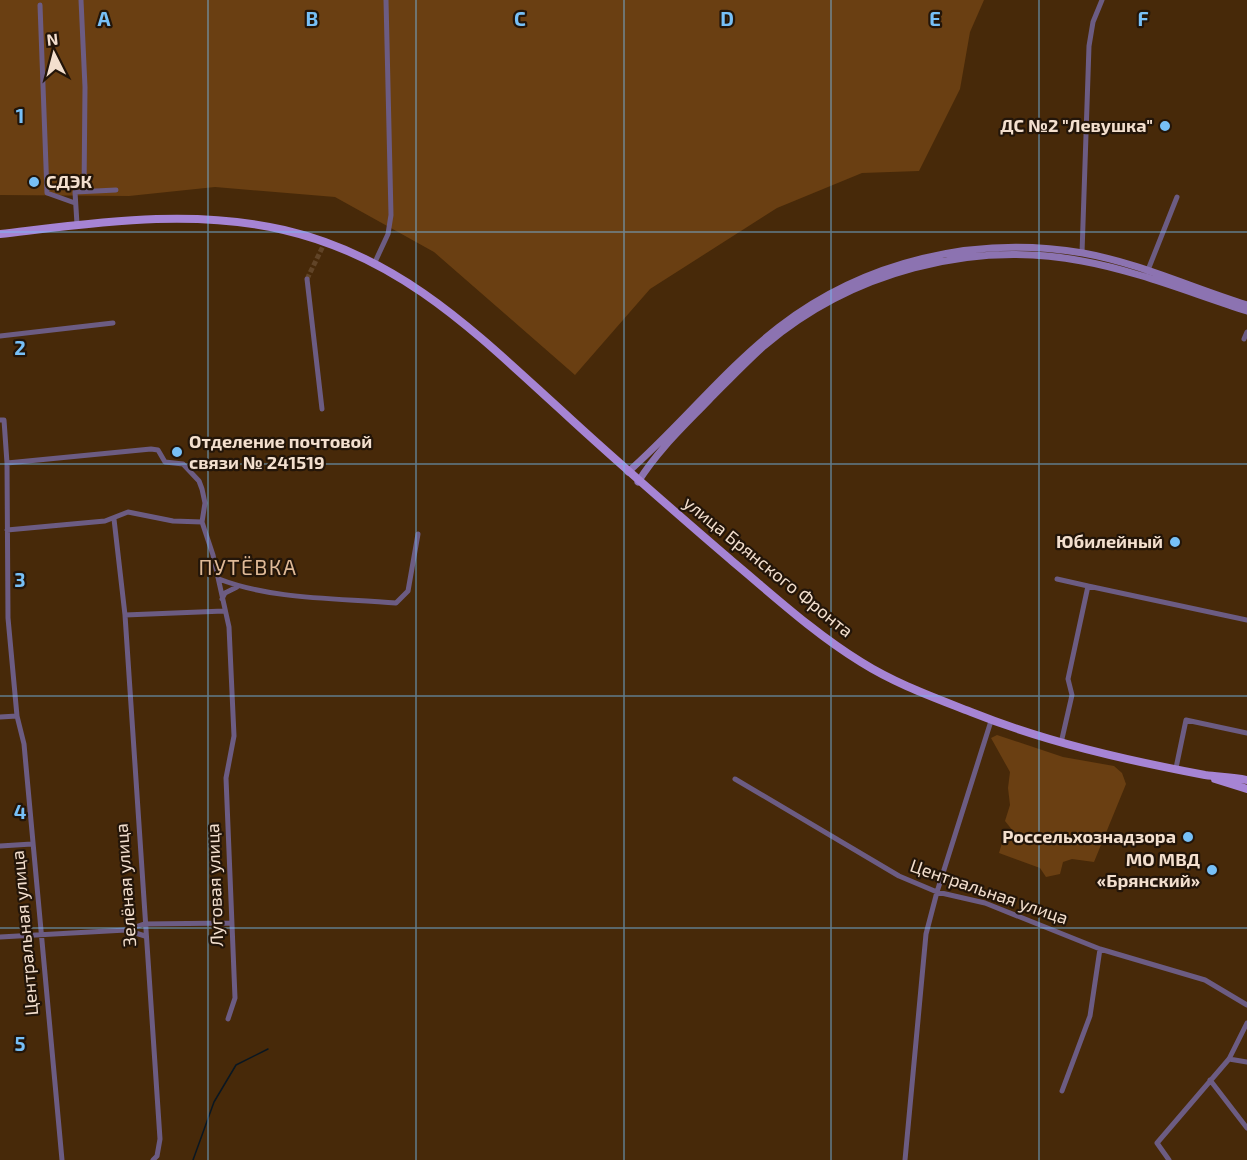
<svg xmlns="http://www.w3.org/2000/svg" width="1247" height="1160" viewBox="0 0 1247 1160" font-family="'Exo 2',sans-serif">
  <rect width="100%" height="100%" fill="#472909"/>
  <!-- green -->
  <path fill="#6a3f12" d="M0,0H984L970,32L960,89L919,171L862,173L777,208L650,289L575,375L434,252L335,197L215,187L129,196L0,195Z
    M997,735L1063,757L1114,766L1122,773L1126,784L1094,862L1072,859L1063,862L1060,874L1046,877L1040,868L999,853L1002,843L1013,831L1005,821L1010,805L1008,788L1010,772L991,738Z"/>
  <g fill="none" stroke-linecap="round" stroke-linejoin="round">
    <!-- stream -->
    <path stroke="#0a1722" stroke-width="1.5" d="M193,1160L214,1102L236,1065L268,1049"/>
    <!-- street-tunnel -->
    <path stroke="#614427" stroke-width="5" stroke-dasharray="5 2.5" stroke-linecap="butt" d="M307,279L325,242"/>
    <!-- street -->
    <path stroke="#6c5c83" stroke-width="5" d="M81,0L85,87L84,192
      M40,5L47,193L75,203
      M77,224L75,192L116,190
      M1082,253L1089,46L1093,22L1102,0
      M375,262L388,234L391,215L386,0
      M1148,270L1177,197
      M307,279L322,409
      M0,336L113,323
      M1244,339L1247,332
      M0,420H4L7,463L8,618L17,716L24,744L62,1160
      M7,463L151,449L158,450L165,462L183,464L199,481L202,489L205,503L202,522L213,555L229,627L234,736L226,778L235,998L228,1019
      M114,519L125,615L160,1139L157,1156L153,1160
      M7,530L105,521L128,512L173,521L202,522
      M219,579C273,600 338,598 396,603L408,591L418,534
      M1057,579L1088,586
      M222,599L225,593L237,587
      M125,615L224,611
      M0,717L17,716
      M1061,743L1072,695L1068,679L1088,586L1247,620
      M1176,768L1186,720L1247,733
      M735,779L899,876L937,892L985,903L1100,949L1205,980L1247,1005
      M0,846L32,844
      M126,930L144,924L231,923
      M0,937L126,930L145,936
      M1229,1059L1247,1062
      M1210,1080L1247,1128
      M1062,1091L1090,1016L1100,949
      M905,1160L926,934L937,892L991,721
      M1169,1160L1157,1143L1229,1059L1247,1023"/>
    <!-- secondary -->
    <path stroke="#8c73b1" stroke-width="7" d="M628,472C680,426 724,370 779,327C865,261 975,235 1083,253C1139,263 1192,288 1247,305
      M638,482C658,450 684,426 709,400C727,382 745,363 764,346C851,272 971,240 1082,261C1138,271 1193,294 1247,311"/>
    <!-- primary -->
    <path stroke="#a684d4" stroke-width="8" d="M0,234C95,223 190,208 284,230C401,257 475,332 561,410C617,462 674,511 732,561C774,596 814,633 861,662C896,684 933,697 971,712C1046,742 1125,760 1205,775C1219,777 1233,777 1247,780
      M1215,779L1247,789"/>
  </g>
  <!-- grid -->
  <path fill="none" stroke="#77c0f7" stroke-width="1.5" stroke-opacity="0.55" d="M208,0V1160M416,0V1160M624,0V1160M831,0V1160M1039,0V1160M0,232H1247M0,464H1247M0,696H1247M0,928H1247"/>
  <!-- markers -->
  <g fill="#77c0f7" stroke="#231509" stroke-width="2">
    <circle cx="1165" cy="126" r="6"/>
    <circle cx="34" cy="182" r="6"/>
    <circle cx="177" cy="452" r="6"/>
    <circle cx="1175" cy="542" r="6"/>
    <circle cx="1188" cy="837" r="6"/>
    <circle cx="1212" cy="870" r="6"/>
  </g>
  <g text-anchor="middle" stroke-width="4.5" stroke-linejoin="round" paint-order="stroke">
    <!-- poi labels -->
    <g font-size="18" font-weight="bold" fill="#f3dfce" stroke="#231509" text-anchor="end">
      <text x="1153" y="132">ДС №2 "Левушка"</text>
      <text x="46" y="188" text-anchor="start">СДЭК</text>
      <text x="189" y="448" text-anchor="start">Отделение почтовой<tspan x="189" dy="21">связи № 241519</tspan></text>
      <text x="1163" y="548">Юбилейный</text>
      <text x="1176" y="843">Россельхознадзора</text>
      <text x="1200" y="866">МО МВД<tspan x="1200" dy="21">«Брянский»</tspan></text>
    </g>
    <!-- street labels -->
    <g font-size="18" fill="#f3dfce" stroke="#231509">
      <text transform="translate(768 567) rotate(39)" y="6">улица Брянского Фронта</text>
      <text transform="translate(126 885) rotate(-94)" y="6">Зелёная улица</text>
      <text transform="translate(215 885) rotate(-92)" y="6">Луговая улица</text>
      <text transform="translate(989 892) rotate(19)" y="6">Центральная улица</text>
      <text transform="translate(25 933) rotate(-95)" y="6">Центральная улица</text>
    </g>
    <!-- quarter labels -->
    <g font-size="21" letter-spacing="1.5" fill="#dfb997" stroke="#231509">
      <text x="248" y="575">ПУТЁВКА</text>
    </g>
  </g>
  <g font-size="20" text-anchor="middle" font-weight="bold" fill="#77c0f7" stroke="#231509" stroke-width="4.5" stroke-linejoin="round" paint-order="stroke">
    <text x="104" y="26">A</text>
    <text x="312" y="26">B</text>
    <text x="520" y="26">C</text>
    <text x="727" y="26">D</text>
    <text x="935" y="26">E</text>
    <text x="1143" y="26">F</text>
    <text x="20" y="123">1</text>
    <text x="20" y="355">2</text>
    <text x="20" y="587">3</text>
    <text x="20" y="819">4</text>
    <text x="20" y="1051">5</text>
  </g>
  <!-- north arrow -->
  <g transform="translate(54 54) rotate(354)" stroke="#231509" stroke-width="4.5" paint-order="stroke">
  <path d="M0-4.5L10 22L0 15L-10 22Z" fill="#f3dfce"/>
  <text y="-9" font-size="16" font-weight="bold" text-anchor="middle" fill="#f3dfce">N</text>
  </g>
</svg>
